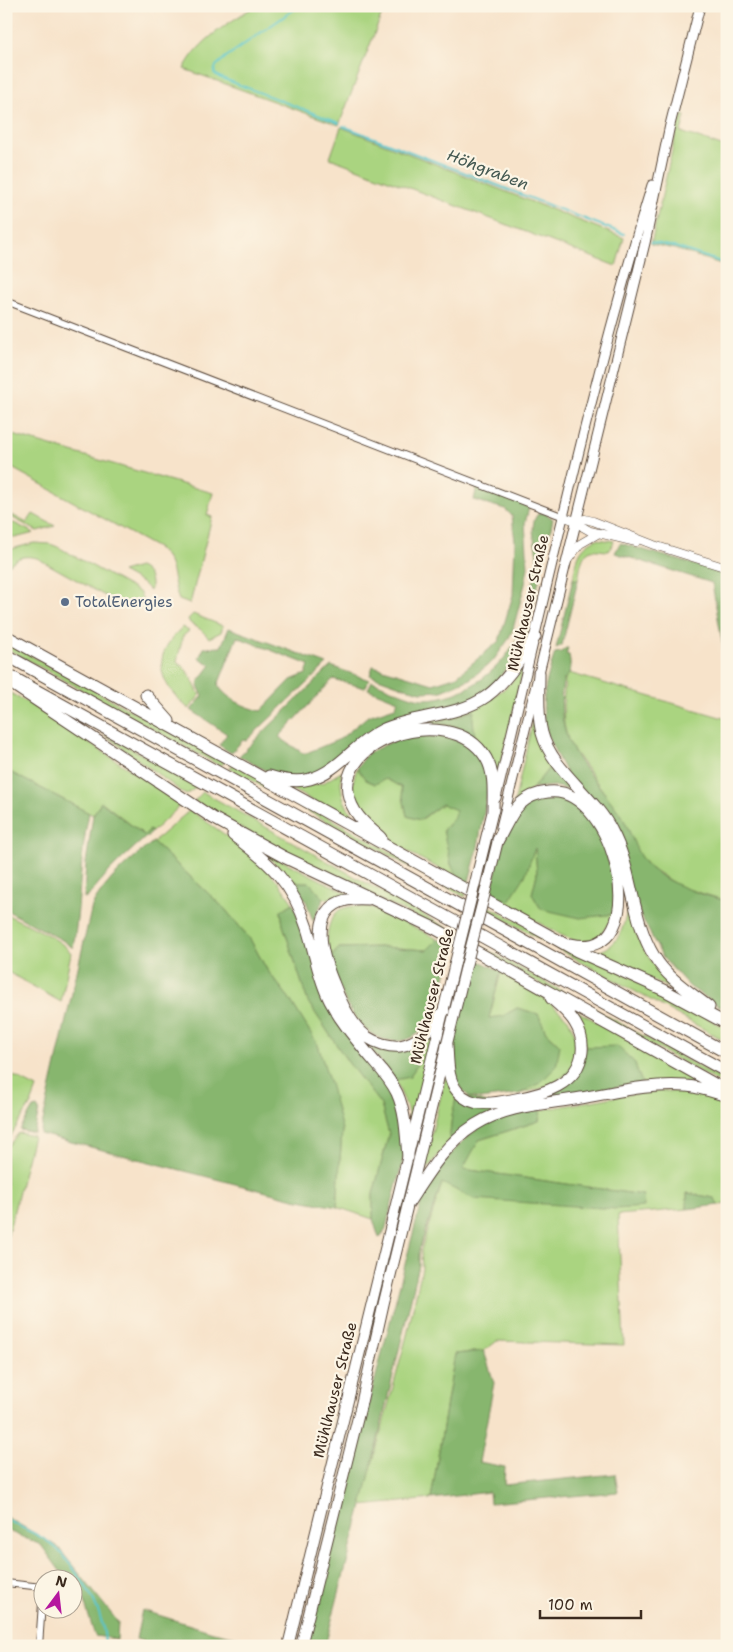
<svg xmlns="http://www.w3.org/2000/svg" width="733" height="1652" viewBox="0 0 733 1652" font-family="'Shantell Sans',sans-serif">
  <rect width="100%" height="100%" fill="#fcf5e5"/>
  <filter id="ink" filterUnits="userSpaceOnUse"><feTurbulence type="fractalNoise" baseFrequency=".02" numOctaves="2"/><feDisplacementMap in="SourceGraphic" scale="10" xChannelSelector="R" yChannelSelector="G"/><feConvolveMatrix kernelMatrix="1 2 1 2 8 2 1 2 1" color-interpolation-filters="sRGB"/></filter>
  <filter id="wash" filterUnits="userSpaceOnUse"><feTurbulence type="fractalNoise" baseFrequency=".0096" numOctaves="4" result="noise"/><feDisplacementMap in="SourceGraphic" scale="20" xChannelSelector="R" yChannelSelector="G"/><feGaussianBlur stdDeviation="1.12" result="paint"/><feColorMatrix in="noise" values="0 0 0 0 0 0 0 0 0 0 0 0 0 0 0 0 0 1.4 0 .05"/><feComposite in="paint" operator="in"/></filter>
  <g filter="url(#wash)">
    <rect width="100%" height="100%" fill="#f7e3ca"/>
    <!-- green -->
    <path fill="#aad480" stroke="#727f4f" d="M255,6H385L339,125L184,69C198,40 229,23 255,6Z
      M682,115L685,116L681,132L727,148V266L675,249L651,244L678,124Z
      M341,127L624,238L616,266L330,158Z
      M6,433L213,493L207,515L212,517L190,604L179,600C171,581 176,561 157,548L12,468L6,469Z
      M33,514L55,526L37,531L11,517L12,515L27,523Z
      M14,523L34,533L15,538L6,533V525Z
      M596,539L614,541L612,546L608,551C603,551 596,549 591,550C581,553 580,571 578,580L573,579C578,559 576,549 596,539Z
      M34,543L50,544L58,547L139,592C142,597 144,601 140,605L131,607L116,602L37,558C24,555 18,557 9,565L8,550Z
      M139,567C149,571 153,581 150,591L142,583L122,572Z
      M193,614L223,626L221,632L209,638L200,629L190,623L188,619Z
      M182,627L189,631L183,636L177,662C191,671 192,682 200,695L189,709C173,695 155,676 164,652C167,643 176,634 182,627Z
      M6,642L225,762L220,766L6,648Z
      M525,662L496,783C494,774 493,763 489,756C476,732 436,726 411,726L488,700L504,689L513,680Z
      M569,673L727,719V901L678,886L648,866L637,853L624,820L569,744L564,725L563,705L565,678Z
      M6,691L29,703L182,804L152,832L150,830L144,835L102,802L93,815L6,770Z
      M534,715L553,763L533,788L514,804Z
      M102,733L199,785L186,795Z
      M234,764L466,894L465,897L229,768Z
      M357,768L386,779L401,787L407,816L421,820L442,804L457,810L453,819L443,830L451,864L457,878C422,859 370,837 354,799C350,789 354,778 357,768Z
      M341,772C340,794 344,806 359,822L357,825L287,787H301L323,783Z
      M203,792L456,933V935L317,871L194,801Z
      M190,810C218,830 248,849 272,875C280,883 286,894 293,903L281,911L283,925L308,1002L348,1062L381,1105L389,1134L373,1194V1219L337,1207L342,1130L318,1045L289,998L267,970L250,939L224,908L153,842Z
      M535,846L537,874L532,894L541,909L556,911L616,914L597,939L578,942L561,935L490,896L492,888L497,896L525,876Z
      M261,850L351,895L324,899L309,882H294Z
      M353,906L376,908L438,939L427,950L382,947L339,948L329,959C326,944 325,923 338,911C341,908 348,907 353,906Z
      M488,906L664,993L727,1029V1042L487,910Z
      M627,911C635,930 642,951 656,967C665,978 678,987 688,997L595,953C618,946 622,933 627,911Z
      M6,914C23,923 61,938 71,953L61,1002L6,971Z
      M478,945L727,1082V1087L477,949Z
      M501,971L546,999L568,1019L579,1043L572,1069L551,1086L519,1094L560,1045L546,1032L538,1014L517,1008L503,1016L489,1019Z
      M566,1005L718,1088L642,1083L634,1062L586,1047Z
      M437,1027L413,1131L406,1105L395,1080L418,1063L422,1042L432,1035Z
      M6,1072L37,1088L31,1104L6,1143Z
      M446,1075L457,1095L452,1115L449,1142L421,1176Z
      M663,1091C685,1091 706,1094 727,1102V1204L719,1205L714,1198L687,1193V1209L618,1215L624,1345L497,1341L484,1351L455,1354L431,1499L361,1506L407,1335L422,1268L421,1250L442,1183L451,1186L642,1195L462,1169L479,1140L539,1121L541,1110L625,1095Z
      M19,1133L33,1136L6,1242V1148Z"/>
    <!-- forest -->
    <path fill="#87b66e" stroke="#617046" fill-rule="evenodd" d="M477,486L524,502L529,508L525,523L528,567L525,584L513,629L508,640L493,661L470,679L442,691L421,692L406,688L370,675L373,666L433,684L457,676L499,641L513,595L515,541L512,516L505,509L474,500Z
      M539,513H545L553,519L527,632L522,649L494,685L466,703L392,721L358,738L320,771L298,779L272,774L239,756L331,666L369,680L365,688L333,679L279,737L304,754L340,739L368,716L395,707L398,701L368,689L372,681C385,686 410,698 422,699C465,700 507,667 522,628C525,620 526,610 528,602C531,589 536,577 537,564C539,549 526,525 539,513Z
      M620,543L727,574V671L712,583L615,553Z
      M573,579L578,580L562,645L556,648Z
      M229,628L327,664L246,741L243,740L231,753L219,745L227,734L191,710L203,696L198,686L199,681L211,665L199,658L204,648L221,647ZM237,637L309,665L306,674L291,680L261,711C245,707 226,699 218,685Z
      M566,648H568L566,654L569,655C570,660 571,668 569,674C567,676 565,678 564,680C560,692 561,713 564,726C571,762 607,790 625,822C633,837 636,856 650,868C672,886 700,894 727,901V1011L690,987L663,958L556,754C553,746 548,738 546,729C539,703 547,677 555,653L561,652Z
      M474,710L473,719L475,737L456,726L434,722L455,718Z
      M406,735L448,737L463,743L476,752L488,773L487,796L477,852L468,885L457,878L451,864L443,830L453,819L456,810L442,804L420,820L407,816L401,787L386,779L375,784L366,780L357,768L368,753Z
      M553,763L578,792L554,786L533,788Z
      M6,770L89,813C79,858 81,903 73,948L62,940L6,910Z
      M541,797L565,798L586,814L603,841L613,877L616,914L580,918L541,909L532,894L537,874L535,848L525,876L509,901L497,896L492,888C499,861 503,827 524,808C529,803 535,800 541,797Z
      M101,802L144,835L150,830L152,832C129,852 105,873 87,898H84L86,863L93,815Z
      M153,842L224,908L250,939L267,970L289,998L318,1045L331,1087L342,1130L337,1207L294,1199L40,1134L92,906C106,880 130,860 153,842Z
      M294,882H309L324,899L313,921L306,901Z
      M293,903L304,930L396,1098L404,1156L385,1231L379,1238L373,1219V1194L389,1134L381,1105L348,1062L308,1002L283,925L281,911Z
      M438,939L452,945C447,967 444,991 434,1012C427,1027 415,1041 397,1041C355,1042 341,991 329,959L339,948L382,947L427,950Z
      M475,959L501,971L489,1018L503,1016L517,1008L538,1014L546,1032L560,1045L556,1067L540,1083L519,1094L480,1099L469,1097L454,1080L451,1057L453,1036L463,991Z
      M363,1039C386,1047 400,1055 422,1042L418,1063L410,1077L395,1080Z
      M617,1046L634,1062L642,1083L531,1102L552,1094L586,1047Z
      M457,1095L503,1107L449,1142L452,1115Z
      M37,1107L39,1110L34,1133L20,1130L33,1108Z
      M541,1110L539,1121L479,1140L463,1169L643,1195L644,1207L616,1209L474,1199L442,1183L419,1250V1265L365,1494L325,1646H306L424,1191C443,1165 463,1131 495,1120C510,1115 526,1113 541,1110Z
      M687,1193L714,1198L719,1205L687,1209Z
      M484,1351L494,1383L479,1462L505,1467L504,1485L615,1474L618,1492L490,1503L489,1492L431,1499L455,1354Z
      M6,1517L57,1546L118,1622L117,1639L95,1636L84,1601L73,1588L72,1580L66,1579L41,1545L6,1530Z
      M142,1610L213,1632L280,1646H160L136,1639Z"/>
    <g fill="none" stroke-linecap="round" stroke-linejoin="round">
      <!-- stream -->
      <path stroke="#58c6cc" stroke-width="2" d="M299,6L226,57L216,66L214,73L219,77L339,123
        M343,126L624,234
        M651,242L678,248L727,264
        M6,1519C20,1528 37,1533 50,1543C58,1548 63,1556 69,1563C88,1587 105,1614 105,1646"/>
    </g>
  </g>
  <g filter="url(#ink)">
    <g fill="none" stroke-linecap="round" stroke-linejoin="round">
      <!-- minor casing -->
      <g stroke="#574638" stroke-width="8">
        <path id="minor" d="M6,301L564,517
          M6,1583L42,1587
          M39,1646L42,1603"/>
      </g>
      <!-- tertiary casing -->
      <g stroke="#574638" stroke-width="9">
        <path id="tertiary" d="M564,517L576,521L583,527L590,531L636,542
          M576,521L585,519L593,521L654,545L727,568
          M567,561L580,544L599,533"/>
      </g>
      <!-- secondary casing -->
      <g stroke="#574638" stroke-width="11">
        <path id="secondary" d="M496,798C546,593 590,386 652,185
          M501,827L645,243L670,125L700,6"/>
      </g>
      <!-- primary casing -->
      <g stroke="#574638" stroke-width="12">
        <path id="primary" d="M477,875L493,810
          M488,881L498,840
          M288,1646L455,963
          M301,1646L360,1409L384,1302L465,970"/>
      </g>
      <!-- motorway casing -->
      <g stroke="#574638" stroke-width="13">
        <path id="motorway" d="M6,636L552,937L577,951L664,990L727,1024
          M6,655L727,1053
          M539,673C539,693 537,714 542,733C552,771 594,795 612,831C633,870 631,918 654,956C667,978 690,992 709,1007
          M14,678L727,1072
          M6,680L213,818L284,857L434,928L727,1091
          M146,695L169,721
          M269,776C282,780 296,783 310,779C339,771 355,743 382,730C416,714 456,718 487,696C508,680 521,658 535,637
          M233,835C270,863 293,883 307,928C315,953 318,978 330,1001C340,1020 354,1037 368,1054C378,1066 390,1078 397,1093C406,1113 406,1136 408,1157
          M381,838C372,830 361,821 355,811C315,745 450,697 486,758C495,773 493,793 493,810
          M498,840C505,828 510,814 520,804C528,797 537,793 548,792C616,783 657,964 571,944
          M368,899C308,894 317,943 333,982C340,1001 351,1025 367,1037C376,1043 389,1047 400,1046C420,1043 432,1025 444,1011
          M447,1045C448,1060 447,1080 458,1092C473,1109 496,1103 516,1099C543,1094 578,1085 582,1052C583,1042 580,1031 575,1023C569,1013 559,1005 551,998
          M409,1202C428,1173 445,1144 475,1125C506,1105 546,1104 581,1098C616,1092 651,1083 686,1086C700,1087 714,1092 727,1096"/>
      </g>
      <!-- minor -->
      <use href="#minor" stroke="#fff" stroke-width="6"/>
      <!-- tertiary -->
      <use href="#tertiary" stroke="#fff" stroke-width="8"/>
      <!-- secondary -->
      <use href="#secondary" stroke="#fff" stroke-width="9"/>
      <!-- primary -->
      <use href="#primary" stroke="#fff" stroke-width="10"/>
      <!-- motorway -->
      <use href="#motorway" stroke="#fff" stroke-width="11"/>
      <!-- primary-bridge casing -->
      <g stroke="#574638" stroke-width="12" stroke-linecap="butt">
        <path id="primary-bridge" d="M455,963L477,875
          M465,970L488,881"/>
      </g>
      <!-- primary-bridge -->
      <use href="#primary-bridge" stroke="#fff" stroke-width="10"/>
    </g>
  </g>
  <!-- markers -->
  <circle fill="#5c6f8a" stroke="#fcf5e5" stroke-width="2" cx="65" cy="602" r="5"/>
  <g text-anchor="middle" stroke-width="4.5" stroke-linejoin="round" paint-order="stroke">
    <!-- service labels -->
    <g font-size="15" fill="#4e5e75" stroke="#fcf5e5" text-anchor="start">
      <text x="75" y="607">TotalEnergies</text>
    </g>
    <!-- street labels -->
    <g font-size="15" fill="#3b2a1e" stroke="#fcf5e5">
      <text transform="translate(528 603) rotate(-77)" y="5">Mühlhauser Straße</text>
      <text transform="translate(432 996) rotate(-76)" y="5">Mühlhauser Straße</text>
      <text transform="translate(335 1390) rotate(-76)" y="5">Mühlhauser Straße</text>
    </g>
    <!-- water labels -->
    <g font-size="16" font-style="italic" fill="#445952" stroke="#fcf5e5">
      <text transform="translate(488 169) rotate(21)" y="6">Höhgraben</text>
    </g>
  </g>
  <!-- margin -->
  <rect width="733" height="1652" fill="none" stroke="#fcf5e5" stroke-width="25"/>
  <!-- north arrow -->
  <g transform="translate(58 1594) rotate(15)"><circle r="24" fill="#fcf5e5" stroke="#afa495"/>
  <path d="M0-4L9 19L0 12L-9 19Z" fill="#b5179e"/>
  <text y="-8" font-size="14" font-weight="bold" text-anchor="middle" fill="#3b2a1e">N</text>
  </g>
  <!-- scale -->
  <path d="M540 1610v8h101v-8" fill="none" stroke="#3b2a1e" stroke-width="2.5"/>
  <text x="548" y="1610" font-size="15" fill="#3b2a1e" stroke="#fcf5e5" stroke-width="4" paint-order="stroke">100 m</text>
</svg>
